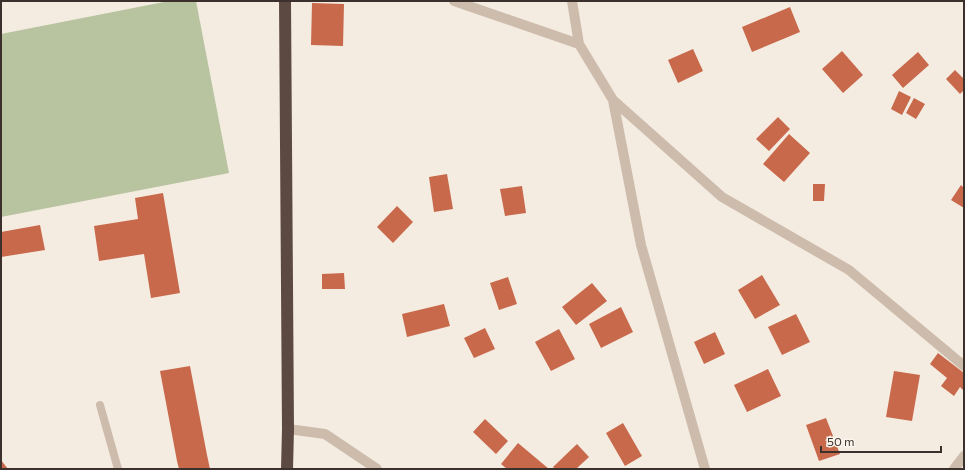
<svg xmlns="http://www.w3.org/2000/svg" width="965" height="470" viewBox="0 0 965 470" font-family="Commissioner,sans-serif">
  <rect width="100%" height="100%" fill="#f4ebe1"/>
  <!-- green -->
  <path fill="#b8c4a0" d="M169,1H196L229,173L1,217V34Z"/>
  <!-- building -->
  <path fill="#c8694b" d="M312,3L344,4L343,46L311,45Z
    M790,7L800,32L752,52L742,27Z
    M693,49L703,71L678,83L668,60Z
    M842,51L863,75L843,93L822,69Z
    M918,52L929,65L903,88L892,75Z
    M955,70L964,79V90L960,94L946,79Z
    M899,91L911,97L902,115L891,109Z
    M914,98L925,104L916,119L906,113Z
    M778,117L790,129L769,151L756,139Z
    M789,134L810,153L784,182L763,164Z
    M447,174L453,209L434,212L429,177Z
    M813,184H825L824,201H813Z
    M961,185L964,188V208L951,200Z
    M522,186L526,213L505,216L500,189Z
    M163,193L180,293L151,298L144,254L99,261L94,226L138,219L135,198Z
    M397,206L413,222L393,243L377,227Z
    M40,225L45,250L1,257V232Z
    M344,273L345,289H322V274Z
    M762,275L780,305L755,319L738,290Z
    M508,277L517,304L499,310L490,283Z
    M592,283L607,301L576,325L562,307Z
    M444,304L450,326L407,337L402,314Z
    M621,307L633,332L601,348L589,324Z
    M796,314L810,342L782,355L768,327Z
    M485,328L495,349L474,358L464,338Z
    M559,329L575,359L551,371L535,342Z
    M715,332L725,354L704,364L694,342Z
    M938,353L964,373V391L960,387L954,396L941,386L947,378L930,364Z
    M190,366L207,455L210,469H179L177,461L160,371Z
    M768,369L781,396L747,412L734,385Z
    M894,371L920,375L912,421L886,417Z
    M826,418L840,454L819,461L806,425Z
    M485,419L508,441L496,454L473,432Z
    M623,423L642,456L625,466L606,433Z
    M518,443L549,469H507L501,464Z
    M577,444L589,457L576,469H555L553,467Z
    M1,460L8,469H1Z"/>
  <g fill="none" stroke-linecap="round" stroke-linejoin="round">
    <!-- lane -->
    <path stroke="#cdbbac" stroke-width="8" d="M100,405L118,469"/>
    <!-- street -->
    <path stroke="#cdbbac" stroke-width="10" d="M454,1L579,44
      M572,1L579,44L613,100L722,197L849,270L964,366
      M613,100L641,245L705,469
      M288,429L325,434L377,469
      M954,469L964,456"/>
    <!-- highway -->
    <path stroke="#5c4a42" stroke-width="12" d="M285,1L288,429L287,469"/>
  </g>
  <!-- border -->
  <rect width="965" height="470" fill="none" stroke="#3b302b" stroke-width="4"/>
  <!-- scale -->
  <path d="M821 446v6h120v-6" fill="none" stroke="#3b302b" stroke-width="2"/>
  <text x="827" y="446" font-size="12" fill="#3b302b" stroke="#fbf5ee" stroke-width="3" paint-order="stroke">50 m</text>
</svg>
